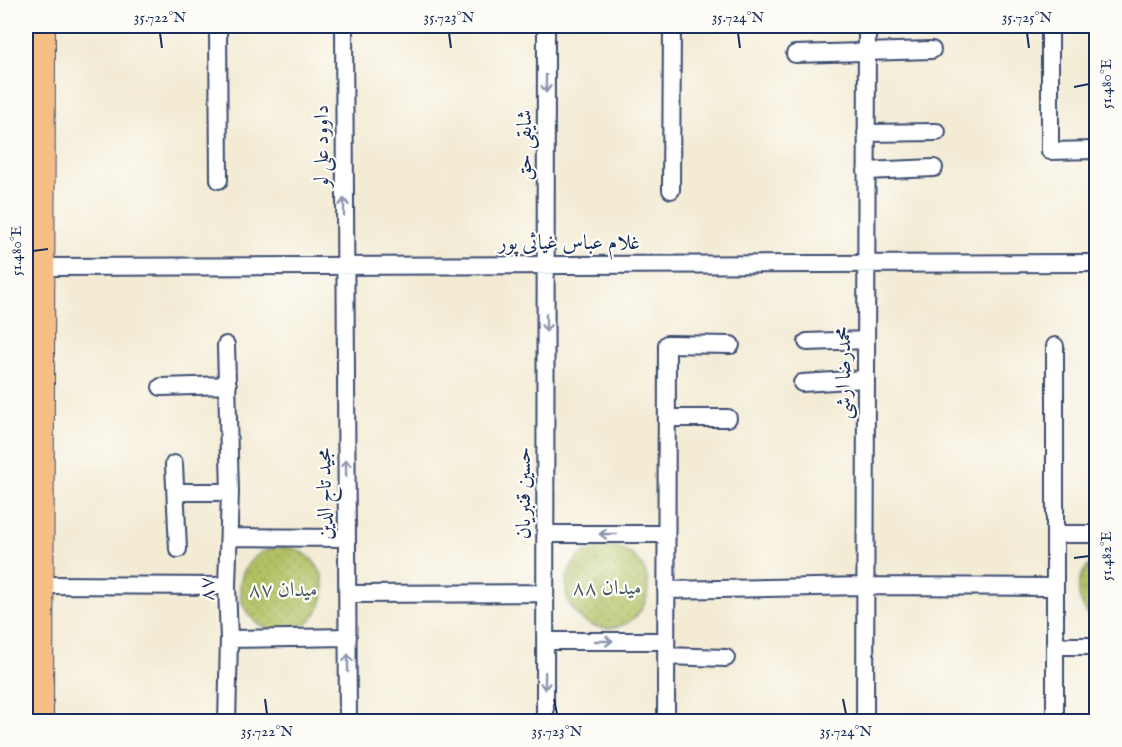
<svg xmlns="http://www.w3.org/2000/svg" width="1122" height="747" viewBox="0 0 1122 747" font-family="'IM FELL English',Amiri,serif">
  <defs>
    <pattern id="park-dots" width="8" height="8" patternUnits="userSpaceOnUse" patternTransform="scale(1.5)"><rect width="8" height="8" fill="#b1c062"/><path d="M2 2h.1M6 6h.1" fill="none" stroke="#8f9c54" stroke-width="1.8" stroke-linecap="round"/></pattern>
  </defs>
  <rect width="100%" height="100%" fill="#fdfcf7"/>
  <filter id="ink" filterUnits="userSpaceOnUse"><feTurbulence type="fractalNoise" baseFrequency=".0167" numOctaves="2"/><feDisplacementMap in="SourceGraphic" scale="12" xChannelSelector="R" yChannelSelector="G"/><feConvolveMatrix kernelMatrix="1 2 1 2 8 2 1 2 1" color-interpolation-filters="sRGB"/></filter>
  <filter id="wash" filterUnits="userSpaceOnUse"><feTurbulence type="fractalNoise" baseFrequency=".008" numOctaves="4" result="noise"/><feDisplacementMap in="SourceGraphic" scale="24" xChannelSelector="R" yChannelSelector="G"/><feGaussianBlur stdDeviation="1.35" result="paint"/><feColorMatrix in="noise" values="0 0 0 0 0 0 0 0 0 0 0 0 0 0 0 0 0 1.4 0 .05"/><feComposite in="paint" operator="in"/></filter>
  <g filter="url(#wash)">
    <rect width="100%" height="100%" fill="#f3ebd4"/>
    <!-- park -->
    <path fill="url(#park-dots)" stroke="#667860" stroke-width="1.5" d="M566 587a41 41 0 1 1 82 0a41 41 0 1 1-82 0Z
      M240 589a42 42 0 1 1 84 0a42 42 0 1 1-84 0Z
      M1096,561V622C1075,606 1071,575 1096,561Z"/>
  </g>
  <g filter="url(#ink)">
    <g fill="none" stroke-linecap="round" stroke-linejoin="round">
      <!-- minor casing -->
      <g stroke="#3b4b70" stroke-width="20">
        <path id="minor" d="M218,26L219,180
          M344,26L348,722
          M1050,26V151L1096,150
          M795,54L932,50
          M866,133L937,132
          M866,171L934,168
          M671,190L672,26
          M41,267L1096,263
          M807,342L866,340
          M226,345L230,492L227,586L229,639L348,637
          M1055,346V534
          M802,383L865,379
          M161,387L228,385
          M667,418H728
          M174,464L178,549
          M176,492H230
          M546,534H666
          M1096,534H1055V646H1096
          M230,537L347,538
          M41,585L227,586
          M666,590L865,586L1055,587
          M348,594L545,593
          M546,641H666
          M1055,646V722
          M666,656L726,658
          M227,722L229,639
          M545,722L546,26
          M666,722L667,344L731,345
          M865,722L867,26"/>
      </g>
      <!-- primary casing -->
      <g stroke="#3b4b70" stroke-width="28">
        <path id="primary" d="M40,722L42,26"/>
      </g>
      <!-- minor -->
      <use href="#minor" stroke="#fff" stroke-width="16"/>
      <!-- primary -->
      <use href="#primary" stroke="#f6be87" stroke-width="26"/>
    </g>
    <!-- one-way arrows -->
    <defs><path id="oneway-shaft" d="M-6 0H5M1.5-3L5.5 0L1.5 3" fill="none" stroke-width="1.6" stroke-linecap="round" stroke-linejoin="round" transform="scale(1.5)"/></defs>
    <g stroke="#8d97ae">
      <use href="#oneway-shaft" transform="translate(546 84) rotate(90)"/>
      <use href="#oneway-shaft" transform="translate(344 207) rotate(-90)"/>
      <use href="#oneway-shaft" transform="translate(546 323) rotate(90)"/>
      <use href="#oneway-shaft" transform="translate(346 468) rotate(-91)"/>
      <use href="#oneway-shaft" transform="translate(608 534) rotate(180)"/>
      <use href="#oneway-shaft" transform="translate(604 641)"/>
      <use href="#oneway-shaft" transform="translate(348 663) rotate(-90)"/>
      <use href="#oneway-shaft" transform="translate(545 681) rotate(91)"/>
    </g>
  </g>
  <!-- ticks -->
  <path fill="none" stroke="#1b2f5e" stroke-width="2" d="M160,33L162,48M449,33L451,48M738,33L740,48M1027,33L1029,48M1074,87L1089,84M33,251L48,249M1074,558L1089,556M265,699L267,714M554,699L557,714M843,699L846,714"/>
  <g text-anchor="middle" stroke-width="4.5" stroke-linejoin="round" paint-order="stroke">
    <!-- street labels -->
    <g font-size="21" fill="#1b2f5e" stroke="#fdfcf7">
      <text transform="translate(524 145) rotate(-90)" y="7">شایقی حق</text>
      <text transform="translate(321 146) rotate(-90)" y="7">داوود علی لو</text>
      <text x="569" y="249">غلام عباس غیاثی ‌پور</text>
      <text transform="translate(843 373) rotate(-90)" y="7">محمدرضا ارشی</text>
      <text transform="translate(523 493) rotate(-90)" y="7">حسین قنبریان</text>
      <text transform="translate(324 494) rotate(-91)" y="7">مجید تاج الدین</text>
      <text transform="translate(206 589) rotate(-90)" y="7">۸۷</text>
    </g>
    <!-- park labels -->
    <g font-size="21" fill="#485a5f" stroke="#fdfcf7">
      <text x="607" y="594">میدان ۸۸</text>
      <text x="283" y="596">میدان ۸۷</text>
    </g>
  </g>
  <!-- margin -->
  <rect width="1122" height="747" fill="none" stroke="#fdfcf7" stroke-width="66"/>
  <rect x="33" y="33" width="1056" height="681" fill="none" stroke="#1b2f5e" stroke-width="2"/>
  <g font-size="15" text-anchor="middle" fill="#1b2f5e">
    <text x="160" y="22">35.722°N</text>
    <text x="449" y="22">35.723°N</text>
    <text x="738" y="22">35.724°N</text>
    <text x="1027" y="22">35.725°N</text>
    <text transform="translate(1106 84) rotate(-90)" y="5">51.480°E</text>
    <text transform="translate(16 251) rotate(-90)" y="5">51.480°E</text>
    <text transform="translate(1106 556) rotate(-90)" y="5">51.482°E</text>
    <text x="267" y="736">35.722°N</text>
    <text x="557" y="736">35.723°N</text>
    <text x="846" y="736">35.724°N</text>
  </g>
</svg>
